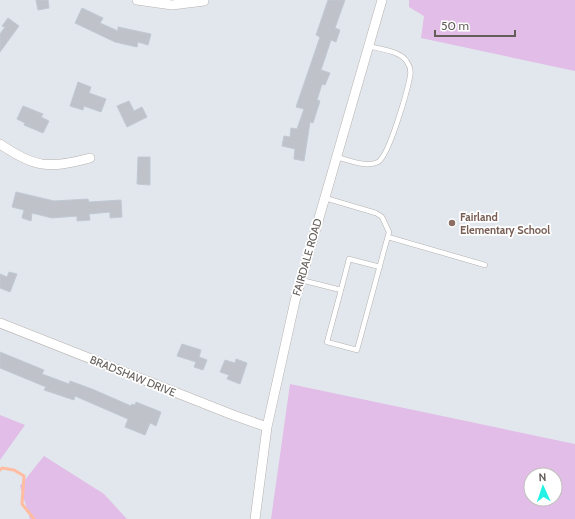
<svg xmlns="http://www.w3.org/2000/svg" width="575" height="519" viewBox="0 0 575 519" font-family="Cabin,sans-serif">
  <rect width="100%" height="100%" fill="#e2e7ee"/>
  <!-- green -->
  <path fill="#e1bde7" fill-rule="evenodd" d="M409,0H575V71L421,38L424,16L409,7Z
    M290,384L575,444V519H271ZM531,475H555V499H531Z
    M0,415L25,425L0,460Z
    M44,456L104,494L127,519H30L20,486Z"/>
  <g fill="none" stroke-linecap="round" stroke-linejoin="round">
    <!-- stream -->
    <path stroke="#ffbca1" stroke-width="3" d="M0,470L2,468L14,470L24,476L22,504L34,519"/>
  </g>
  <!-- building -->
  <path fill="#bfc3c9" stroke="#c0c9d3" d="M36,0H48L49,8L38,10Z
    M328,0H345L335,28L340,30L336,42L331,40L321,70L330,73L325,85L322,84L317,100L320,101L313,123L310,122L304,161L294,159L295,149L282,146L284,136L290,137L291,128L297,129L304,109L296,107L320,37L316,35Z
    M82,8L103,18L100,23L118,31V27L151,34L148,45L138,42L137,47L115,42L75,23Z
    M8,18L19,26L0,52V34L5,27L2,26Z
    M78,82L91,87L89,93L106,99L101,112L84,106L83,110L70,106Z
    M129,101L134,111L142,107L147,117L127,127L117,106Z
    M23,106L43,114L41,117L49,121L43,133L24,125L25,123L17,119Z
    M138,157H150V185L137,184Z
    M16,192L54,201L88,199L89,202L121,200L122,217L110,218V212L89,214L90,220L77,221V216L52,218L32,213L31,221L22,218L24,210L12,207Z
    M9,272L17,274L10,292L0,288V274L7,277Z
    M182,344L201,350L199,357L207,360L203,370L194,367L196,362L177,356Z
    M0,352L44,370L42,374L69,384L70,381L92,389L131,406L132,404L135,405L136,402L161,412L156,426L150,423L145,435L125,427L128,419L75,396L74,400L44,390L46,387L0,368Z
    M236,359L247,363L240,384L227,379L229,375L220,372L225,360L235,363Z"/>
  <g fill="none" stroke-linecap="round" stroke-linejoin="round">
    <!-- lane casing -->
    <g stroke="#b6b2ae" stroke-width="5.5">
      <path id="lane" d="M336,157C349,160 366,168 378,162C389,156 407,92 410,77C411,72 410,66 407,62C401,51 380,49 368,46
        M388,237L485,265
        M301,280L341,290L327,342L357,350L389,232L382,217L376,213L325,198
        M341,290L349,259L380,267"/>
    </g>
    <!-- street casing -->
    <g stroke="#b6b2ae" stroke-width="10">
      <path id="street" d="M137,0L172,5L204,1
        M0,144C35,168 49,169 90,158
        M0,323L233,415L267,427
        M255,519L267,427L295,301L382,0"/>
    </g>
    <!-- lane -->
    <use href="#lane" stroke="#fff" stroke-width="4.5"/>
    <!-- street -->
    <use href="#street" stroke="#fff" stroke-width="9"/>
  </g>
  <!-- markers -->
  <circle fill="#8d6e63" stroke="#fff" stroke-width="1.5" cx="452" cy="223" r="4"/>
  <g text-anchor="middle" stroke-width="3.5" stroke-linejoin="round" paint-order="stroke">
    <!-- education labels -->
    <g font-size="11" font-weight="bold" fill="#785e54" stroke="#fff" text-anchor="start">
      <text x="460" y="221">Fairland<tspan x="460" dy="13">Elementary School</tspan></text>
    </g>
    <!-- street labels -->
    <g font-size="11" fill="#645e5a" stroke="#fff">
      <text transform="translate(307 257) rotate(-74)" y="4">FAIRDALE ROAD</text>
      <text transform="translate(133 376) rotate(22)" y="4">BRADSHAW DRIVE</text>
    </g>
  </g>
  <!-- north arrow -->
  <g transform="translate(543 487) rotate(357)"><circle r="19" fill="#ffffff" stroke="#c1bfbd"/>
  <path d="M0-3L7 15L0 10L-7 15Z" fill="#24f2e4"/>
  <text y="-6" font-size="11" font-weight="bold" text-anchor="middle" fill="#645e5a">N</text>
  </g>
  <!-- scale -->
  <path d="M435 30v6h80v-6" fill="none" stroke="#645e5a" stroke-width="2"/>
  <text x="441" y="30" font-size="12" fill="#645e5a" stroke="#ffffff" stroke-width="3" paint-order="stroke">50 m</text>
</svg>
